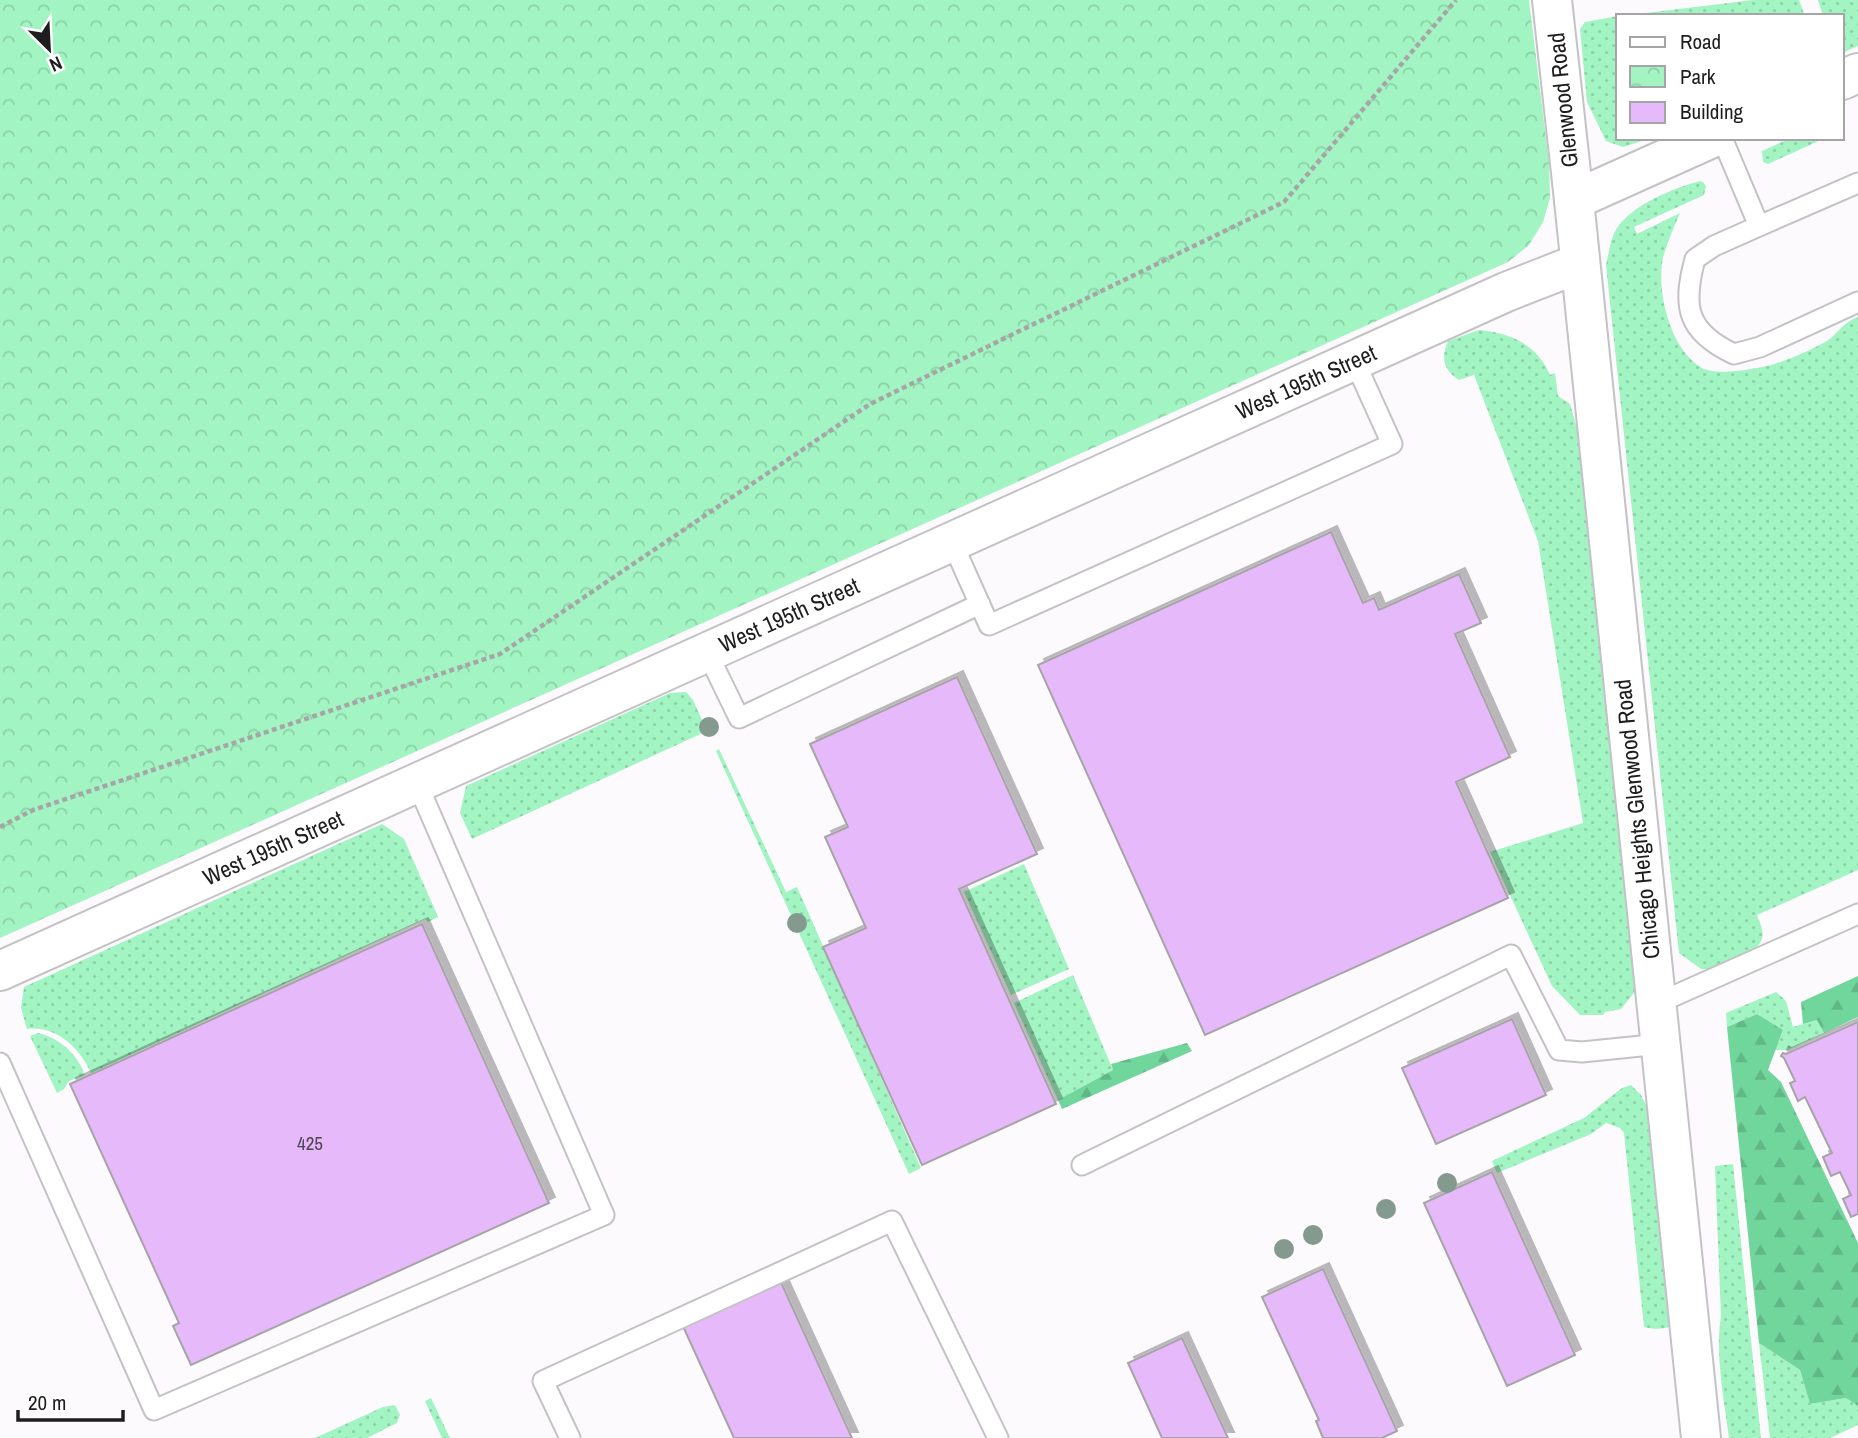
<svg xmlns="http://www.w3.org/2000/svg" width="1858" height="1438" viewBox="0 0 1858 1438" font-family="'Archivo Narrow',sans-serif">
  <defs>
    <pattern id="grass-dots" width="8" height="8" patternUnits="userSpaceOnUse" patternTransform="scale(1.75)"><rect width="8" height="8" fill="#a2f4c2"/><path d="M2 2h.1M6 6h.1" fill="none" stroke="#8bd1a6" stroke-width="1.8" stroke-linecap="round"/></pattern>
    <pattern id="forest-firs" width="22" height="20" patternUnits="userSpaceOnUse" patternTransform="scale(1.75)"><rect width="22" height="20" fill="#71d69c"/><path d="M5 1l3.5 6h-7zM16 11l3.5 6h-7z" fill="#61b786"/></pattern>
    <pattern id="park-crowns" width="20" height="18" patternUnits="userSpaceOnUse" patternTransform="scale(1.75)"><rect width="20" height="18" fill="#a2f4c2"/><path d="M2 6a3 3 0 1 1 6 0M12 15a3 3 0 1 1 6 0" fill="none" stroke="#8bd1a6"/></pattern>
    <filter id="shadow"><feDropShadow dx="6" dy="-6" stdDeviation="0" flood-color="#0004"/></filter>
  </defs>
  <rect width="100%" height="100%" fill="#fcfafd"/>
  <!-- grass -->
  <path fill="url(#grass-dots)" d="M1753,0H1799L1805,16H1621Z
    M1818,0H1858V46L1842,53V16H1823Z
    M1618,16V138H1651L1623,147L1606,141L1587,102L1580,29L1585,22Z
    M1791,138H1825L1768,164L1763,162L1762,151Z
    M1700,181L1703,182L1706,186L1704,195L1634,227L1637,234L1680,213C1674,227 1667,243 1663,258C1656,291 1670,350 1702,368C1717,376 1755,369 1771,365C1788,360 1809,351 1825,342C1838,335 1840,324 1858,317V870L1757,915C1762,928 1767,937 1756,948L1710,969H1701L1679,953L1606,265C1609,253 1610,239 1617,228C1632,205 1674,188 1700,181Z
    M1479,330C1510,333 1537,344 1550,375L1555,373L1558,396L1570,404L1579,435L1638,988L1621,1009L1605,1012L1603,1015H1580L1552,986L1490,852L1583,823L1538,541L1474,375L1459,380C1443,370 1441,358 1448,341Z
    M686,692L693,700L707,731L472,839L460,813L466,786L670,693Z
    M719,749L786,892L797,887L921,1168L909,1174L716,751Z
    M382,824L404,839L438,917L428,922L425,919L91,1073C80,1048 56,1025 27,1029L21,1008L24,987Z
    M1024,864L1069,969L1011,995L964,892Z
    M1073,975L1113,1070L1058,1100L1014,1003Z
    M1776,992L1786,1001L1793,1027L1817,1020L1824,1033L1788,1050H1775L1783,1031L1757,1014L1727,1027L1726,1013Z
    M38,1033C60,1038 77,1054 85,1075L69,1081L64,1089L57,1093L30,1036Z
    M1631,1085L1641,1095L1652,1117L1676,1325C1665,1329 1656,1330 1644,1327L1624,1133L1620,1128L1606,1123L1591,1134L1497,1173L1492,1161L1584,1118L1622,1088Z
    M1733,1164L1761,1438H1729C1724,1399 1715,1355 1721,1316L1715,1166Z
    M1759,1343L1800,1370L1810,1404L1846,1398L1858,1406V1425L1830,1438H1770Z
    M431,1398L450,1438H442L425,1401Z
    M395,1405L400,1415L397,1423L367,1438H315L383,1407Z"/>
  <!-- forest -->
  <path fill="url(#forest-firs)" d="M1858,976V1017L1824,1033L1817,1020L1803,1024L1801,1002Z
    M1757,1014L1783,1030L1768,1070L1781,1082L1858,1243V1406L1846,1398L1810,1404L1800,1370L1759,1343L1727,1027Z
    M1187,1043L1192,1051L1062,1109L1058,1100L1113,1070L1111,1064Z"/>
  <!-- park -->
  <path fill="url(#park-crowns)" d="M0,0H1529L1549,163L1550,198L1543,222L1529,245L1508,262L0,938Z"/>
  <!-- building -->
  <path fill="#e6b9fb" stroke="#a6a4a7" stroke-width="2" filter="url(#shadow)" d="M1331,532L1363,603L1374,598L1379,610L1459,574L1481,623L1455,634L1510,757L1456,782L1508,898L1205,1035L1038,665Z
    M957,677L1037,854L959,889L1056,1104L922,1165L823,947L866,928L825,837L848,827L810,744Z
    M422,924L549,1203L191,1365L173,1326L179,1323L70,1084Z
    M1512,1019L1546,1095L1436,1144L1402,1068Z
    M1858,1022V1214L1851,1217L1843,1199L1851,1195L1840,1172L1831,1176L1823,1157L1832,1153L1805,1097L1798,1101L1790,1083L1795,1081L1784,1058L1781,1056L1783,1053L1786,1054Z
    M1492,1172L1575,1355L1507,1386L1424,1203Z
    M1323,1269L1397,1431L1382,1438H1323L1316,1421L1319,1420L1262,1297Z
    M779,1278L852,1438H734L681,1322Z
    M1182,1338L1228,1438H1162L1128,1363Z"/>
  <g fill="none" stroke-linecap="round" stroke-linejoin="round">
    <!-- service casing -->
    <g stroke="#c4c2c5" stroke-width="23">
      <path id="service" d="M1722,138L1759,226L1714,246L1695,259C1682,307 1687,332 1734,354L1760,347L1858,302
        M1759,226L1858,183
        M952,542L989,625L1392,444L1354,360
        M707,652L739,718L980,604
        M1656,1004L1858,914
        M0,1063L154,1410L604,1215L417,783
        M1082,1165L1511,955L1559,1050L1582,1052L1661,1044
        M570,1438L543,1381L892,1221L998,1438"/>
    </g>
    <!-- minor casing -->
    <g stroke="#c4c2c5" stroke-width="42">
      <path id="minor" d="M1842,80L1858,73
        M0,971L1506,292L1580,263
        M1701,1438L1574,200L1712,138"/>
    </g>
    <!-- tertiary casing -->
    <g stroke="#c4c2c5" stroke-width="42">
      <path id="tertiary" d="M1552,0L1574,200"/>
    </g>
    <!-- path -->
    <path stroke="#a6a5a7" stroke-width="4.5" stroke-dasharray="5 3.5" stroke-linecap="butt" d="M0,827L33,810L500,654L870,404L1284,202L1456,0"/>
    <!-- service -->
    <use href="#service" stroke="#fff" stroke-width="19"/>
    <!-- minor -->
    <use href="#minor" stroke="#fff" stroke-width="38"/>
    <!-- tertiary -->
    <use href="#tertiary" stroke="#fff" stroke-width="38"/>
  </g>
  <!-- trees -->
  <g fill="#849a8e">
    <circle cx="709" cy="727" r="10"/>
    <circle cx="797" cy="923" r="10"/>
    <circle cx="1447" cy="1183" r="10"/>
    <circle cx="1386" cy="1209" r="10"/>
    <circle cx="1313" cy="1235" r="10"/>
    <circle cx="1284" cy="1249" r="10"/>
  </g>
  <g text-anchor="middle" stroke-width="6" stroke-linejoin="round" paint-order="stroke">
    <!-- number labels -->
    <g font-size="19" fill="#4f4455">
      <text x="310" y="1150">425</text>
    </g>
    <!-- street labels -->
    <g font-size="23" fill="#1d1d1e" stroke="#fff">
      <text transform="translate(1563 100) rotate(-96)" y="8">Glenwood Road</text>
      <text transform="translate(1306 382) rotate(-24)" y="8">West 195th Street</text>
      <text transform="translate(789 615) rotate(-24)" y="8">West 195th Street</text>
      <text transform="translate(1637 819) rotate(-96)" y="8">Chicago Heights Glenwood Road</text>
      <text transform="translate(273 848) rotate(-24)" y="8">West 195th Street</text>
    </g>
  </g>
  <!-- legend -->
  <rect x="1616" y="14" width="228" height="126" fill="#ffffff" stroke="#a5a5a5" stroke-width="2"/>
  <rect x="1630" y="37" width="35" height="10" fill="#ffffff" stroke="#a5a5a5" stroke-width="2"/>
  <text x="1680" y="49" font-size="21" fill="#1d1d1e">Road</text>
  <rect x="1630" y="66" width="35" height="21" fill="url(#park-crowns)" stroke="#a5a5a5" stroke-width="2"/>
  <text x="1680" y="84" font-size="21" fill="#1d1d1e">Park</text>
  <rect x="1630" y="102" width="35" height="21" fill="#e6b9fb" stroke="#a5a5a5" stroke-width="2"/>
  <text x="1680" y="119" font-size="21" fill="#1d1d1e">Building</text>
  <!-- north arrow -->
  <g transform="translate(49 49) rotate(156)" stroke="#ffffff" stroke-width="5" paint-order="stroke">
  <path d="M0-5L12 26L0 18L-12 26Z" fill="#1d1d1e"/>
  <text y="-10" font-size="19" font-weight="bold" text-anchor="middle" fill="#1d1d1e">N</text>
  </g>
  <!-- scale -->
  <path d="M18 1410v10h105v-10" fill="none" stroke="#1d1d1e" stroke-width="3.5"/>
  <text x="28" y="1410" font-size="21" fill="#1d1d1e" stroke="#ffffff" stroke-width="5" paint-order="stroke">20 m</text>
</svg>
